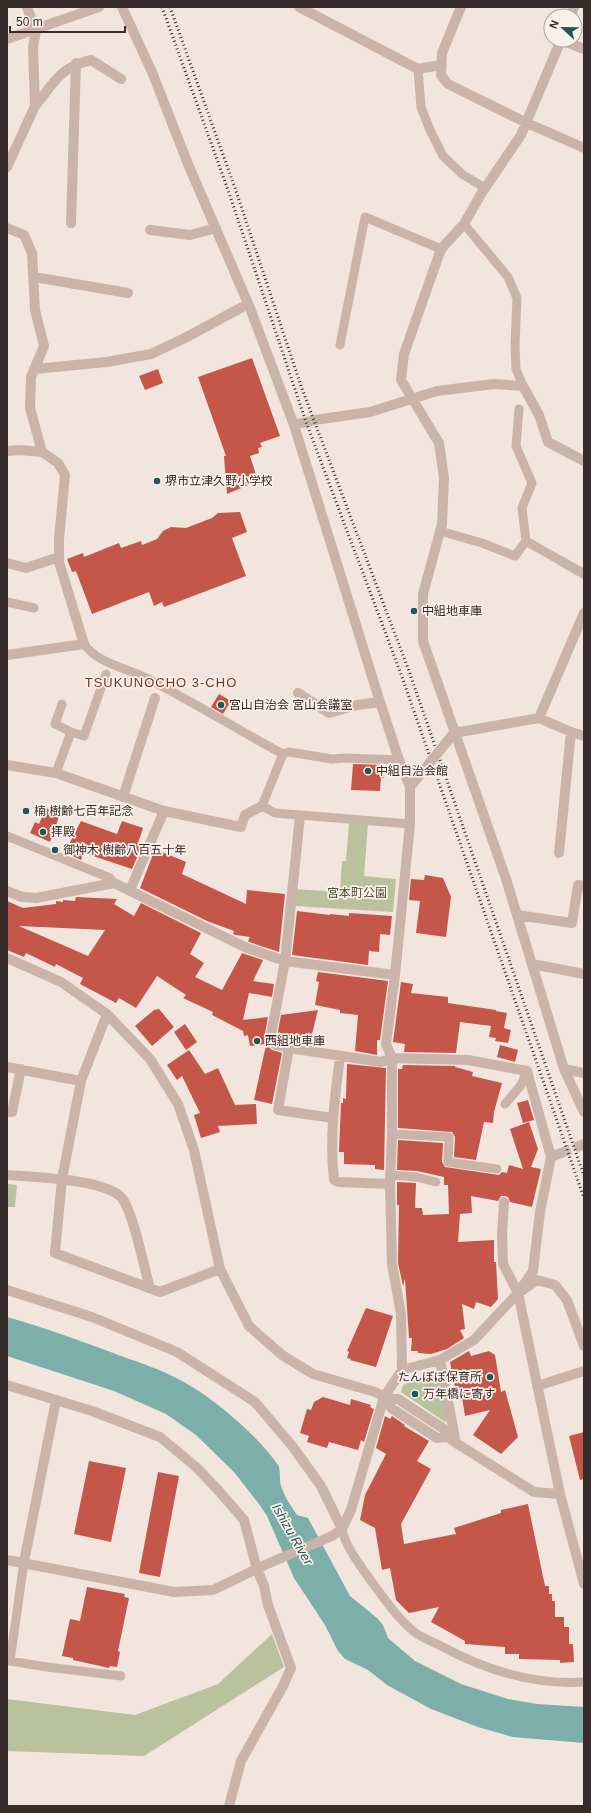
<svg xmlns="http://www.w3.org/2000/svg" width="591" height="1813" viewBox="0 0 591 1813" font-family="Arial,'Noto Sans JP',sans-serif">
  <rect width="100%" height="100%" fill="#f2e5dd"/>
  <!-- green -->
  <path fill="#b9c19d" d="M349,823L368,824L364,876L396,879L393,912L294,906L295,889L340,892L342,861H346Z
    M7,1184L17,1185L15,1207H7Z
    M432,1371L438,1374L448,1419L445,1422L401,1392L403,1385Z
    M272,1634L284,1667L144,1756L7,1751V1699L135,1715L218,1684Z"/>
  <!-- water -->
  <path fill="#7cafaa" d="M7,1317C46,1328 84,1342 121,1356C141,1363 162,1370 180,1380C212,1396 258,1436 278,1465C281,1470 279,1480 281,1486C284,1496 291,1506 297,1515L308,1518L350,1596L377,1618L383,1625L388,1638L415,1661L461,1684L508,1699L537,1704L584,1707V1743L513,1737L478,1727L431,1709L387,1685L368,1670L345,1659L338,1651L325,1625L294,1578L267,1516L259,1504L234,1472L196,1435L166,1414L114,1391L7,1356Z"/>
  <!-- building -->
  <path fill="#c45749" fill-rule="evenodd" d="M252,358L280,436L260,443L262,447L258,448L259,453L250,456L258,481L227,494L224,456H226L198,377Z
    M158,369L163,383L145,390L139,376Z
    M240,512L247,532L232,538L246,576L164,607L162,602L154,606L149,592L92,614L76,571L72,572L67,559L83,553L84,557L119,543L121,548L141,541L142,545L157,539L163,531L171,527L186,528L212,518L218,513Z
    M219,694L231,701L223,714L211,707Z
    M353,764L384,765V778H381L380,791L351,790Z
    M46,808L60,814L50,842L30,833L35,822L39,824Z
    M81,821L117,834L122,821L143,828L138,843L143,844L132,869L84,853L81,860L68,854L69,851L66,850Z
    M155,849L186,862L182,874L246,904L247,890L285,894L279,952L249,942L248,941L250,937L236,935L233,934L234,931L207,921L140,888Z
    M425,875L443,878L451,897L446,937L416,933L420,901L409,900L411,879L424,880Z
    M76,897L117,899L114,904L134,916L141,903L201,933L190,954L204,963L195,977L222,990L242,953L263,960L253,981L274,984L272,997L249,993L243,1020L268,1017L264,1039L265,1044L250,1046L248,1035L244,1036L243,1031L212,1015L213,1012L183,998L186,995L157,976L136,1008L119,998L116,1003L80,984L83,978L56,964L55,967L26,953L24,957L7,950V901L23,908L56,904V901L63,902V900L75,901ZM19,926L105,930L88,956Z
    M297,911L330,915V914L349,916V913L392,916L390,935L380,934L379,952L369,951L368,965L292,955Z
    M318,972L388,981L380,1040H377V1055L355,1051L358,1015L340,1013V1010L315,1005L319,982L316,981Z
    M401,982L413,984L411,993L448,997V1003L496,1010V1011L507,1013L504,1028L511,1030L508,1043L495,1041L496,1038L489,1037L491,1026L460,1022L456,1053L404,1052L405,1044L393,1042Z
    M159,1009L174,1027L152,1046L135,1026L154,1010Z
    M318,1010L312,1034L309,1033L306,1044L277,1037L281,1015Z
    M185,1024L197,1042L186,1050L174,1032Z
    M266,1045L272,1050L282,1053L272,1104L254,1100Z
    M500,1045L518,1050L515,1062L497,1057Z
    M189,1050L205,1074L218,1068L235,1105L256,1104L257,1124L218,1126L220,1132L201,1138L194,1115L200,1113L182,1076L177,1080L167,1065Z
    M347,1064L386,1068L384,1170L375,1169V1165L344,1164V1152H339L341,1103H343V1098L346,1099Z
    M403,1065L455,1066V1067L473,1072L472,1076L502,1083L494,1112L493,1123L484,1122L476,1160L454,1157L455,1137L452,1132L398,1128V1069H402Z
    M528,1100L534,1120L523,1123L517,1103Z
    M529,1122L538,1149L531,1167L541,1169L532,1207L510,1202L508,1197L505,1196H501L498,1201L471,1196L472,1213L460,1214L458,1242L494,1240V1262H496L498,1299L491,1307L476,1302L474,1309L462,1304L465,1329L460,1330L464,1338L447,1349L431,1354L418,1353V1351H411L412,1338H409L405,1279L403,1286L398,1263L399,1205H397V1182L416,1183L415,1208H422L423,1215L449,1214L448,1185H444V1177L417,1171L397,1170L398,1140L443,1143L442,1162L445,1167L499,1175L502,1172L507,1173L509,1165L523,1169L510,1129Z
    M366,1308L393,1316L376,1367L350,1360L351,1359L347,1358L349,1352L347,1351Z
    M469,1351L471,1356L489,1351L495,1355L501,1392L505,1390L518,1437L501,1454L473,1435L490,1410L465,1416L462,1397L457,1398L450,1362Z
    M323,1397L350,1405L351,1399L371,1405L370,1407L374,1409L364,1442L361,1440L358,1450L329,1442L327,1448L307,1442L309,1436L300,1433L307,1409L311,1410L314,1402Z
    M385,1416L390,1419L392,1416L405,1425L404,1426L429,1441L417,1461L431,1469L401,1524L404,1544L456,1534L454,1528L501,1513V1510L528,1504L545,1586H549V1594H552V1601H555V1617H564V1627H569V1644H573L574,1662L560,1663V1660L519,1659V1654H505V1647L465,1644V1641L431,1622L439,1607L409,1613L396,1600L390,1568L382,1570L375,1528L360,1520L365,1495L386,1454L376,1448Z
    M584,1432V1479L580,1480L569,1436Z
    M89,1461L126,1468L111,1542L74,1534Z
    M158,1472L179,1476L160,1577L139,1573Z
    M87,1587L125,1594L124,1597L129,1598L118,1651L120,1652L117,1667L110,1666L109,1668L73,1660V1658L62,1656L70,1619L80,1621Z"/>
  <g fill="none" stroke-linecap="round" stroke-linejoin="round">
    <!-- minor-tunnel -->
    <path stroke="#cdc0b9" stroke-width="10" stroke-dasharray="10 5" stroke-linecap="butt" d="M561,1153L579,1146"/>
    <!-- service -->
    <path stroke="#cab4a9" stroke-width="9" d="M418,69L421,107L430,130L443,156L462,174L485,188
      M464,224L508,277L517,298L515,346L516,369L523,386
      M340,345L365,217L441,249
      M519,409L516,446L532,483L522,508L526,541L561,561
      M440,531L482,543L515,556L526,541
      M7,602L34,608
      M84,644C99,665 129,668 150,680C195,703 238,730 283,754L289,752L332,759L345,758L399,760
      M62,704L55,724L71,732
      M283,754L262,806L275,813L410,824
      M56,773L71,732L84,736L106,674
      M7,836L110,878L114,883
      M505,1104L521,1085L527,1071
      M392,1134L449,1137L448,1162L497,1169
      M390,1175L416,1177L436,1182
      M342,1529C346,1548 360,1565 371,1581C385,1599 398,1620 417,1634C425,1639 433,1642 441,1646C485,1670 534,1685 584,1682
      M24,1562L10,1661L47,1667L121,1676"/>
    <!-- minor -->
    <path stroke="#cab4a9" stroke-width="10" d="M299,7L418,69L441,65
      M461,7L442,53L441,75L448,84L527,123L584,148
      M571,16L574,7
      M561,40L521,135L481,194L464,224L441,249L404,354L401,380L439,443L444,478L442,524L423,594V641L506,879L564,1069L584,1112
      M561,40L584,49
      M35,106C54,83 60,67 91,60L121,79
      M7,167L35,106L33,47L36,31L27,7
      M71,223L76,63
      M7,228L24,235L32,253L35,310L44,346L31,377L30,408L42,452
      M150,230L190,235L216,228
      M34,277L128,293
      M34,369L107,362L151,354L185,338L248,304
      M294,425L315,420L370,412L437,391L494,384L523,386L539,415L548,442L584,461
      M7,451L19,450L42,452L58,463L65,475L59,539V562L84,644L7,655
      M561,561L584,574
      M7,563L26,568L59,557
      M298,693L329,713L357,705L380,702
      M539,718L584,613
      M454,733L539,718L571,732L584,736
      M7,765L56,773L164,811L241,827L245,815L262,806
      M123,797L155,698
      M300,816L285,961L270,1040L276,1045L289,1048L381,1062L392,1058L468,1060L527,1071L551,1157
      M559,853L571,732
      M130,890L164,811
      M7,891L22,897L36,898L114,883L247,948L285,961L395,975
      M517,915L572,923L578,885L584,886
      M7,958L61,982L107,1014L150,1059L178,1104L194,1150L220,1269L249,1326L282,1355L313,1374L375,1392L390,1399H398L444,1429L448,1437L456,1443L534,1492L560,1494
      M532,964L584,974
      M107,1014L81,1081L62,1179L55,1253L160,1292L220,1269
      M289,1048L278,1110L333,1118
      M340,1056C335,1097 329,1139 334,1180L339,1182L390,1184
      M7,1067L81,1081
      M564,1069L584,1073
      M7,1112H12L21,1069
      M579,1146L584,1144
      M7,1175C34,1177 100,1179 120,1196C133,1208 144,1269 150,1288
      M504,1202L502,1234L503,1264L518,1293
      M7,1290L92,1317L177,1352L255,1402L293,1447L321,1486L342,1529
      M523,1290L537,1280L555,1285L567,1300L584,1346
      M440,1360L456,1443
      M402,1370L440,1360L474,1340L518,1293L533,1271L540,1212L551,1157L561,1153
      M7,1385L92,1411L160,1437L196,1467L218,1490L244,1520L257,1569L264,1586L268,1605L291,1668L283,1686L241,1761L229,1806
      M537,1386L584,1371
      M390,1399L391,1408L437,1438L448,1437
      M7,1560L174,1592L213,1590L265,1565L332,1536L342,1529L351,1510L384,1397L402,1370L401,1314L392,1264L390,1184L392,1134V1058L386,1044L395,975L410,824V787L399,760L380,702L294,425L250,308L188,164L152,72L122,7
      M24,1562L56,1400"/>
    <!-- tertiary -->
    <path stroke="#cab4a9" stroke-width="10" d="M7,39L99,7
      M518,1293L560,1494L584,1584"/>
    <!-- rail -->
    <path stroke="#372b29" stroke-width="3" stroke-dasharray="1 3" stroke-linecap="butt" d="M162,7L228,190L306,422L401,674L584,1198
      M170,7L235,188L301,386L409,671L584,1176"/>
    <!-- minor-bridge -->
    <path stroke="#cab4a9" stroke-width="10" d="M410,787L454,733"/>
  </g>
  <!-- markers -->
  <g fill="#1f5855" stroke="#f9f0e9" stroke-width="1.5">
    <circle cx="157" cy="481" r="4"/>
    <circle cx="414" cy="611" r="4"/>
    <circle cx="221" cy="705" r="4"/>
    <circle cx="368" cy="771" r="4"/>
    <circle cx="26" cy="811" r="4"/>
    <circle cx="43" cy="832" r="4"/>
    <circle cx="55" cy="850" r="4"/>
    <circle cx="257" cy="1041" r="4"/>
    <circle cx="490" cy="1377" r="4"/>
    <circle cx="415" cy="1394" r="4"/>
  </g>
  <g text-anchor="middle" stroke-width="3.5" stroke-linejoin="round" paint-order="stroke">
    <!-- poi labels -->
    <g font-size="12" fill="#372b29" stroke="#f9f0e9" text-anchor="start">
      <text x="165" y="485">堺市立津久野小学校</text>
      <text x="422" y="615">中組地車庫</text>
      <text x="229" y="709">宮山自治会 宮山会議室</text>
      <text x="376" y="775">中組自治会館</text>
      <text x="34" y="815">楠 樹齢七百年記念</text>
      <text x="51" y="836">拝殿</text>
      <text x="63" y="854">御神木 樹齢八百五十年</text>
      <text x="265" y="1045">西組地車庫</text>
      <text x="482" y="1381" text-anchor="end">たんぽぽ保育所</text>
      <text x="423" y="1398">万年橋に寄す</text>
    </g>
    <!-- park labels -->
    <g font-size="12" fill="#4b552d" stroke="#f9f0e9">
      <text x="357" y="897">宮本町公園</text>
    </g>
    <!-- neighbourhood labels -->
    <g font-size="13" letter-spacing="1" fill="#852e23" stroke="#f9f0e9">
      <text x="161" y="687">TSUKUNOCHO 3-CHO</text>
    </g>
    <!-- water labels -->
    <g font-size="13" font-style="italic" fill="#1f5855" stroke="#f9f0e9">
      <text transform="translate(293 1534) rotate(60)" y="5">Ishizu River</text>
    </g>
  </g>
  <!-- border -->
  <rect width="591" height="1813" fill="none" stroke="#372b29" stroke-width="16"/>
  <!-- north arrow -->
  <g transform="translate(563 28) rotate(292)"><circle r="19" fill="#f9f0e9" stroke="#aba19c"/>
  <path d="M0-3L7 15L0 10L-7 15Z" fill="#1f5855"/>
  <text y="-6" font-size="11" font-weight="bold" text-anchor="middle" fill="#372b29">N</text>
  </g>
  <!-- scale -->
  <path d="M10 26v6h115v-6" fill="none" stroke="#372b29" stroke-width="2"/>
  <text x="16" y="26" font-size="12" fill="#372b29" stroke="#f9f0e9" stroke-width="3" paint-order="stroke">50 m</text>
</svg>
